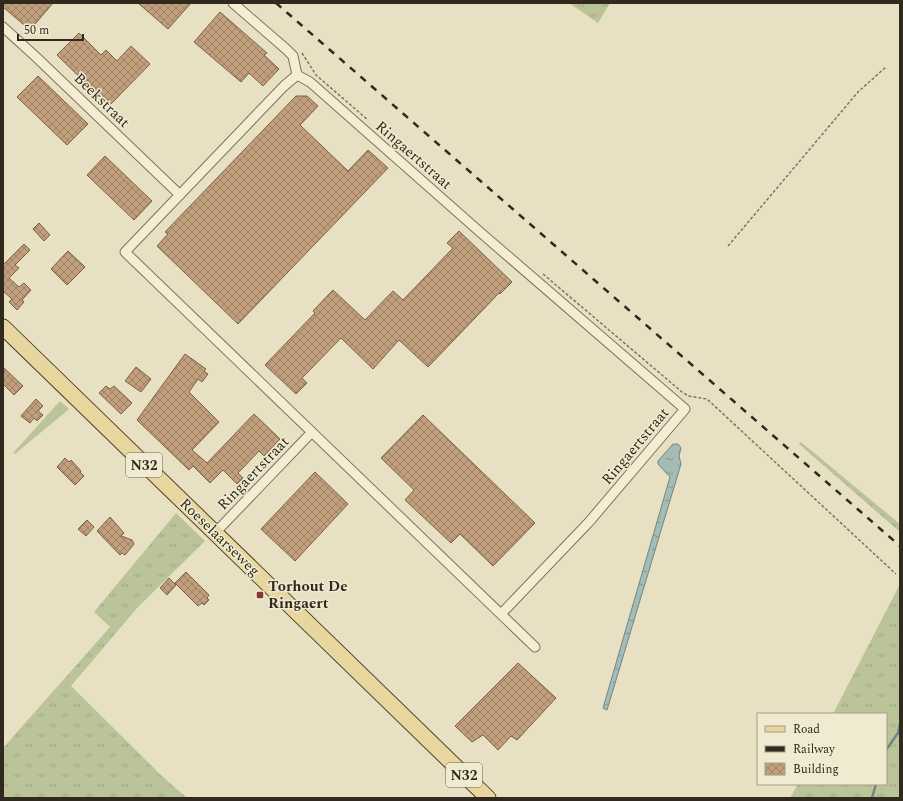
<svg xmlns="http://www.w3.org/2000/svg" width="903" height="801" viewBox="0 0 903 801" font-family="Spectral,serif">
  <defs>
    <pattern id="grass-tufts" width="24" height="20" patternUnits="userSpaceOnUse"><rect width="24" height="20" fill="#bbc498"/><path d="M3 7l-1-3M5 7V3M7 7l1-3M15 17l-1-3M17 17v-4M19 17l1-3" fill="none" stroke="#a1a883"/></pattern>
    <pattern id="water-ripples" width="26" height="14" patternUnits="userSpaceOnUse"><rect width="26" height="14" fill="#a4bbb6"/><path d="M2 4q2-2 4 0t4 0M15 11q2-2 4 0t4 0" fill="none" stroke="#869893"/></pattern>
    <pattern id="building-cross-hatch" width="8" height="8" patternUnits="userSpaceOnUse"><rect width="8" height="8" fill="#c29f7c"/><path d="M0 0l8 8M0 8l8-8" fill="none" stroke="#9e8265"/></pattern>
  </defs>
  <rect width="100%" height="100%" fill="#e8e0c2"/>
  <!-- grass -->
  <path fill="url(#grass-tufts)" d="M569,3H610L598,23Z
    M60,401L69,409L15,454L13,453Z
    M801,442L900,524V532L799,444Z
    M176,513L205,541L137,608L71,686L163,777L187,798H3V748L110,627L94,612Z
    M900,584V798H790L798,784H886V714H833Z"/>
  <!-- water -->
  <path fill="url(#water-ripples)" stroke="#6c8883" d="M673,444H678L681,448L679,456L681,464L607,710L603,708L670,477L658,464V461Z"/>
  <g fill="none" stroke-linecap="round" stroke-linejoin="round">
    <!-- stream -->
    <path stroke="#6c8883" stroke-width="2.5" d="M886,750L898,733L900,724
      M872,798L876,784"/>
  </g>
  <!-- building -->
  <path fill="url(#building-cross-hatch)" stroke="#7c5f44" d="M3,3H53L30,30L3,7Z
    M138,3H191L168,29Z
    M220,12L267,53L264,55L279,69L263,86L249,73L241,82L194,42Z
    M79,33L101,55L106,50L117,61L131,46L150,64L109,106L57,55Z
    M38,76L88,124L67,145L17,97Z
    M296,96H307L318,106L300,125L348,171L368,150L388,168L238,324L157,246L168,234L165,232Z
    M105,156L152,201L134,220L87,175Z
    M39,223L50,235L44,241L33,229Z
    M459,231L512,282L500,294L499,293L428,367L399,340L373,369L341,338L302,378L307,383L296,394L265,365L315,313L313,311L333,290L365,320L393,291L403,300L453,248L447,243Z
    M24,244L30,250L15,265L19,268L9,278L19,287L24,283L31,290L22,300L24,302L17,310L9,302L12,299L3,291V265Z
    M68,251L85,267L67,285L51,269Z
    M185,354L206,369L204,371L208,374L202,382L198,379L189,392L219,422L192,450L207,463L254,414L280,439L264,456L259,451L238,473L243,478L237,484L223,470L210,483L193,466L189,470L137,420Z
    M3,367L23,386L14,395L3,384Z
    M136,367L151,379L141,392L125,381Z
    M106,386L110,389L114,386L132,403L121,414L99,393Z
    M36,399L43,406L38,411L43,415L37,421L34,418L30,423L21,416Z
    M423,415L535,523L493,566L460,534L451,543L405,500L414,490L381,458Z
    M65,458L69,462L71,460L81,471L80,472L84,476L75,485L57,467Z
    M315,472L348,504L295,561L261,529Z
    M110,517L124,533L121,536L132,540L134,544L125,555L122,553L120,555L97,531Z
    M87,520L94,527L86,536L78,529Z
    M186,572L209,595L207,598L209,600L204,605L202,603L198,606L175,583Z
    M169,578L176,585L167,595L160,588Z
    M518,663L556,698L517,740L511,736L498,750L483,735L472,742L455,726Z"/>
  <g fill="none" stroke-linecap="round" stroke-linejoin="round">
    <!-- minor casing -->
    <g stroke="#80725b" stroke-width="11">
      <path id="minor" d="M233,3L286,49L293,56L297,75
        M3,27L35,56L180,195
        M297,75L284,86L125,252L535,647
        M297,75L310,82L480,232L685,409L589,522L501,614
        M215,533L312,432"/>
    </g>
    <!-- primary casing -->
    <g stroke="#4e402f" stroke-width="17">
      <path id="primary" d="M3,327L488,798"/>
    </g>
    <!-- path -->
    <path stroke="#80725b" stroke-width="1.5" stroke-dasharray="3 2" stroke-linecap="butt" d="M302,53L316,75L368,120
      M728,246L858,92L886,67
      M543,274L682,392L688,396L707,399L896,574"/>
    <!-- minor -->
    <use href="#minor" stroke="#f4edd4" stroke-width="9"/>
    <!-- primary -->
    <use href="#primary" stroke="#e7d79e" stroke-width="15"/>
    <!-- rail -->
    <path stroke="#31291e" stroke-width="2.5" stroke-dasharray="7 7" stroke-linecap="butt" d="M276,3L900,546"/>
  </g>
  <!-- markers -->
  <rect fill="#883933" stroke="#f0ead1" stroke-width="1.5" x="256" y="591" width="8" height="8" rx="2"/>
  <g text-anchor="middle" stroke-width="3" stroke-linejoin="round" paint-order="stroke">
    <!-- shield labels -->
    <g fill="#f0ead1" stroke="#6a6354" stroke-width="1">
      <rect x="126" y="453" width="36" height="24" rx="3"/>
      <rect x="446" y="763" width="36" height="24" rx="3"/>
    </g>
    <g font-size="14" font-weight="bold" fill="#31291e">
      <text x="144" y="470">N32</text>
      <text x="464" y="780">N32</text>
    </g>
    <!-- street labels -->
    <g font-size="15" fill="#31291e" stroke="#f0ead1">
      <text transform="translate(102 100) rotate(44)" y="5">Beekstraat</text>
      <text transform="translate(414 155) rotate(41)" y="5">Ringaertstraat</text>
      <text transform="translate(635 446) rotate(-50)" y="5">Ringaertstraat</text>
      <text transform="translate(253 473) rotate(-46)" y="5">Ringaertstraat</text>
      <text transform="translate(220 537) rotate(44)" y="5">Roeselaarseweg</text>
    </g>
    <!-- poi labels -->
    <g font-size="15" font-weight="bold" fill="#31291e" stroke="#f0ead1" text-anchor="start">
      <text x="268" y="591">Torhout De<tspan x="268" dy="17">Ringaert</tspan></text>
    </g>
  </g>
  <!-- border -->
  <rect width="903" height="801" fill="none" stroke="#31291e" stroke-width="8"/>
  <!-- legend -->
  <rect x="757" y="713" width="130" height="72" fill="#f0ead1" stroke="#a49d89"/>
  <rect x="765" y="726" width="20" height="6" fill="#e7d79e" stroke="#a49d89"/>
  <text x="793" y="733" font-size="12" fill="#31291e">Road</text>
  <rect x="765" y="746" width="20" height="6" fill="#31291e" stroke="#a49d89"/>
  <text x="793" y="753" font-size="12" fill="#31291e">Railway</text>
  <rect x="765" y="763" width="20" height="12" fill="url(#building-cross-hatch)" stroke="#a49d89"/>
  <text x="793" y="773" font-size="12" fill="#31291e">Building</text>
  <!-- scale -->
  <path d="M18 34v6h65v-6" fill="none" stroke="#31291e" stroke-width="2"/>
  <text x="24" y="34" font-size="12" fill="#31291e" stroke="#f0ead1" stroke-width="3" paint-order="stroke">50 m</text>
</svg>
